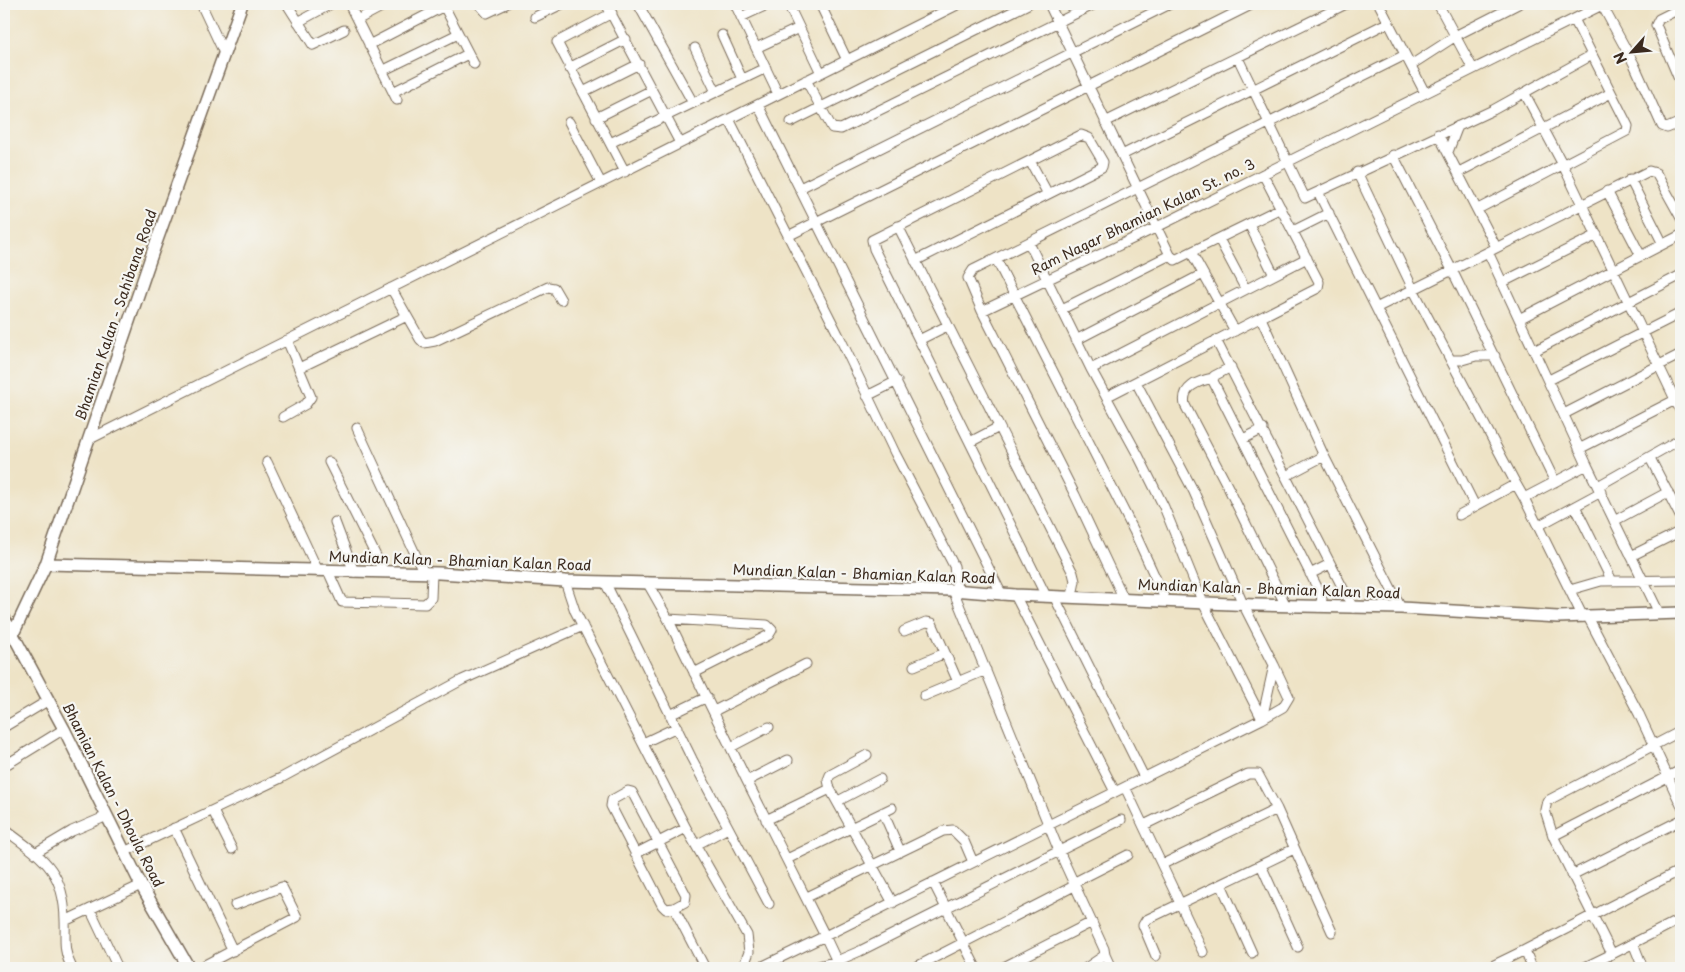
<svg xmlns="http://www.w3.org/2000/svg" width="1685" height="972" viewBox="0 0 1685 972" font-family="'Playpen Sans',sans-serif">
  <rect width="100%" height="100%" fill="#f6f6f2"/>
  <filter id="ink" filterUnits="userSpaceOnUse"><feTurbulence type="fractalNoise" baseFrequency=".02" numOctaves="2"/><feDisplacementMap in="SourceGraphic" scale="10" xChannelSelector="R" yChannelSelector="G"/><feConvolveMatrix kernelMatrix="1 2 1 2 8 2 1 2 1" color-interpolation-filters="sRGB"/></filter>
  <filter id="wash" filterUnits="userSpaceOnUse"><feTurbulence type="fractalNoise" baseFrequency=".0096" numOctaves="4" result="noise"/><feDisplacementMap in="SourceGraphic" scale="20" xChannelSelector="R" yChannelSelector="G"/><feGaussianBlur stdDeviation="1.12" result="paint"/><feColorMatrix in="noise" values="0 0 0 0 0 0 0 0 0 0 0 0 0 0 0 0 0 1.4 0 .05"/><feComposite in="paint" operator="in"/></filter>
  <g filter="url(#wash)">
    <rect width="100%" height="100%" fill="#eee3c6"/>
  </g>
  <g filter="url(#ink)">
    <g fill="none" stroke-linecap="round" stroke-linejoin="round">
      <!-- minor casing -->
      <g stroke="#7a6b59" stroke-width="11">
        <path id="minor" d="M201,4L224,53
          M287,4L313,45L344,30
          M349,4L397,100
          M443,4L474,64
          M479,4L487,13L506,4
          M606,4L680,143
          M638,4L693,103
          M735,4L778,94
          M788,4L821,73
          M820,4L847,60
          M1049,4L1170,255
          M1379,4L1425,93
          M1438,4L1473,69
          M1602,5L1634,64L1662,126L1667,128L1681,122
          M1681,8L1659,19L1656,25L1681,84
          M612,13L557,42L625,172
          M535,17L562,4
          M741,17L769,4
          M357,20L387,4
          M298,22L331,4
          M722,35L742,79
          M369,45L444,6
          M695,48L716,92
          M756,48L799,28
          M1238,58L1305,198L1493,110L1592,55
          M1411,65L1459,34L1518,4
          M569,68L626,39
          M382,71L458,34
          M806,80L832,128L841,129L1095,4
          M393,92L468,54
          M583,92L639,64
          M1525,94L1563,165L1681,412
          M758,105L1002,595
          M596,118L652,90
          M569,122L601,183
          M791,122L1028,4
          M1105,122L1346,4
          M1438,134L1496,247
          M610,143L766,68
          M1448,152L1458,126
          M1122,155L1389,22
          M1393,155L1452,270L1555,482
          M1030,161L1048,194
          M1357,172L1413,289L1516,484
          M1459,172L1611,93
          M1630,179L1663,244
          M800,188L1170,4
          M1320,191V196L1475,506
          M1607,191L1641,256
          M1478,209L1627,131L1628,126L1574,19
          M1249,224L1273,273
          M898,226L1073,573L1075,581L1072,596
          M1293,231L1329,213
          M788,236L1253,4
          M1219,239L1245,288
          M1029,243L1091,369L1139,457L1164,507L1203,603L1262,719L1283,707L1289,697L1274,665
          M1191,252L1281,208
          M1488,252L1649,171L1656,173L1681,218
          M996,259L1134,531L1166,601
          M915,261L1102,167L1103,162L1089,138L1081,135L872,240L874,249L1046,596
          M1501,283L1597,235
          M391,288L420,339L424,343L435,341L548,287L554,288L561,300
          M1376,308L1488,252L1587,465L1524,498L1583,617
          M1062,309L1170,255L1175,260L1191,252L1235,331
          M982,311L968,278L973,270L1405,55
          M1261,318L1324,456L1401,608
          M1519,319L1681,235
          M919,340L947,326
          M1076,340L1203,274
          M1216,340L1353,608
          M1534,351L1681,275
          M1451,360H1462L1476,356H1495
          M1231,367L1214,376L1213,381L1320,593L1322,599L1319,607
          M299,368L407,316
          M1091,369L1307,258
          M1213,378C1198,381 1181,387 1185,405L1229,489L1286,606
          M1549,380L1681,313
          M867,396L897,381
          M1106,397L1318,288L1319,282L1263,174
          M1564,414L1681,354
          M283,417L306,404L311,397L287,340
          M357,428L424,573
          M1243,439L1263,429
          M88,440L729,119
          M970,442L999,427
          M1579,449L1681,397
          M1650,458L1681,518
          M267,462L318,571
          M329,462L384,572
          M1587,465L1659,613
          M1286,476L1324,456
          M1598,486L1681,439
          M1575,506L1612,581
          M1459,515L1516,484L1524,498
          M1614,521L1668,492
          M335,522L354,572
          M1538,526L1601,492
          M1631,556L1681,531
          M328,571L342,602L425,604L431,598L432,573
          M1310,574L1330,564
          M565,581L575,611L686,828L747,935L749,952L743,968
          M605,582L692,759L769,904
          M647,582L668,619L747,781L825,936L759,968
          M953,590L1059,851L1104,949L1105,955L1086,968
          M957,590L954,566L895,453L841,340L729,119L959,4
          M1570,590L1601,581L1681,580
          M1015,595L1115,792
          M1054,596L1144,777
          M1124,599L1075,495L982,311L1151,230L1604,4
          M1588,617L1639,714L1681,805
          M668,619L767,625L772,630L769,635L694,673
          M904,631L926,622L932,623L958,682
          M914,666L945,653
          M924,696L986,670
          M714,711L806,664
          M670,715L707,697
          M4,727L49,700
          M643,743L677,727
          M731,747L769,727
          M4,766L64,729
          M747,781L788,760
          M1125,787L1203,952
          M830,789L828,780L830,775L867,755
          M628,791L632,792L686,895L685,902L674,908L666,909L662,905L611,806L612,800Z
          M838,801L880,779
          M213,811L232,849
          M883,812L900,851
          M766,820L830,789L893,903
          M1144,825L1248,774H1258L1277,809L1332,932
          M174,828L233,951
          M4,829C41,857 64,868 65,920C66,939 62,949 72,968
          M1553,836L1545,810L1547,801L1681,731
          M696,845L728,828
          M124,852L281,778L462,680L583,626
          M35,853L72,831L107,816
          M635,854L686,828
          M787,859L892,808
          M1163,864L1277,809
          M1261,865L1298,947
          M1572,875L1681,820
          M933,882L976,968
          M1073,883L1128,855
          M1221,884L1252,953
          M807,897L943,831L953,830L964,841L973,862
          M674,908L705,968
          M90,909L118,968
          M65,921L141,885
          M1633,943L1643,968
          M1612,954L1681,919
          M1105,955L1111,968
          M1156,956L1143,925L1146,920L1294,849
          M199,968L297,917L282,887L235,905
          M811,968L837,961L860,951L1121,820
          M840,968L825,936L1262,719L1274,665L1243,604L1194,492L1136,382
          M914,968L1074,886
          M1002,968L1092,922
          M1488,968L1525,950
          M1532,968L1525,950L1681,870
          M1583,968L1612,954L1553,836L1681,770"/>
      </g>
      <!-- tertiary casing -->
      <g stroke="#7a6b59" stroke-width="14">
        <path id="tertiary" d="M46,564L439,573L565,581L953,590L1015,595L1255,605L1401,608L1558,617L1681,613
          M4,618L64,729L141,885L189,968
          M13,634L46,564L152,254L242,4"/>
      </g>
      <!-- minor -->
      <use href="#minor" stroke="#fff" stroke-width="9"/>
      <!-- tertiary -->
      <use href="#tertiary" stroke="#fff" stroke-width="11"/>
    </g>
  </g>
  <g text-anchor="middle" stroke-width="4.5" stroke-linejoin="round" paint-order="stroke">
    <!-- street labels -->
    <g font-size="14" fill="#3b2a1e" stroke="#f6f6f2">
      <text transform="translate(1143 217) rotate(-26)" y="5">Ram Nagar Bhamian Kalan St. no. 3</text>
      <text transform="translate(116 315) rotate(-71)" y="5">Bhamian Kalan - Sahibana Road</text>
      <text transform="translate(460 561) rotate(2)" y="5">Mundian Kalan - Bhamian Kalan Road</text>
      <text transform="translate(864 574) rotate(2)" y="5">Mundian Kalan - Bhamian Kalan Road</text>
      <text transform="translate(1269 589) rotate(2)" y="5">Mundian Kalan - Bhamian Kalan Road</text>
      <text transform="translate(113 795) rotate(63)" y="5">Bhamian Kalan - Dhoula Road</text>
    </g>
  </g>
  <!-- margin -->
  <rect width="1685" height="972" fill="none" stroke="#f6f6f2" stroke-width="20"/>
  <!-- north arrow -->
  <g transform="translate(1632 52) rotate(243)" stroke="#f6f6f2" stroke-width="4" paint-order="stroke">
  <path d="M0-4L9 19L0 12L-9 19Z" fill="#3b2a1e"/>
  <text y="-8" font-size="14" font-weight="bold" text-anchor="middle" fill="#3b2a1e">N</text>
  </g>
</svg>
